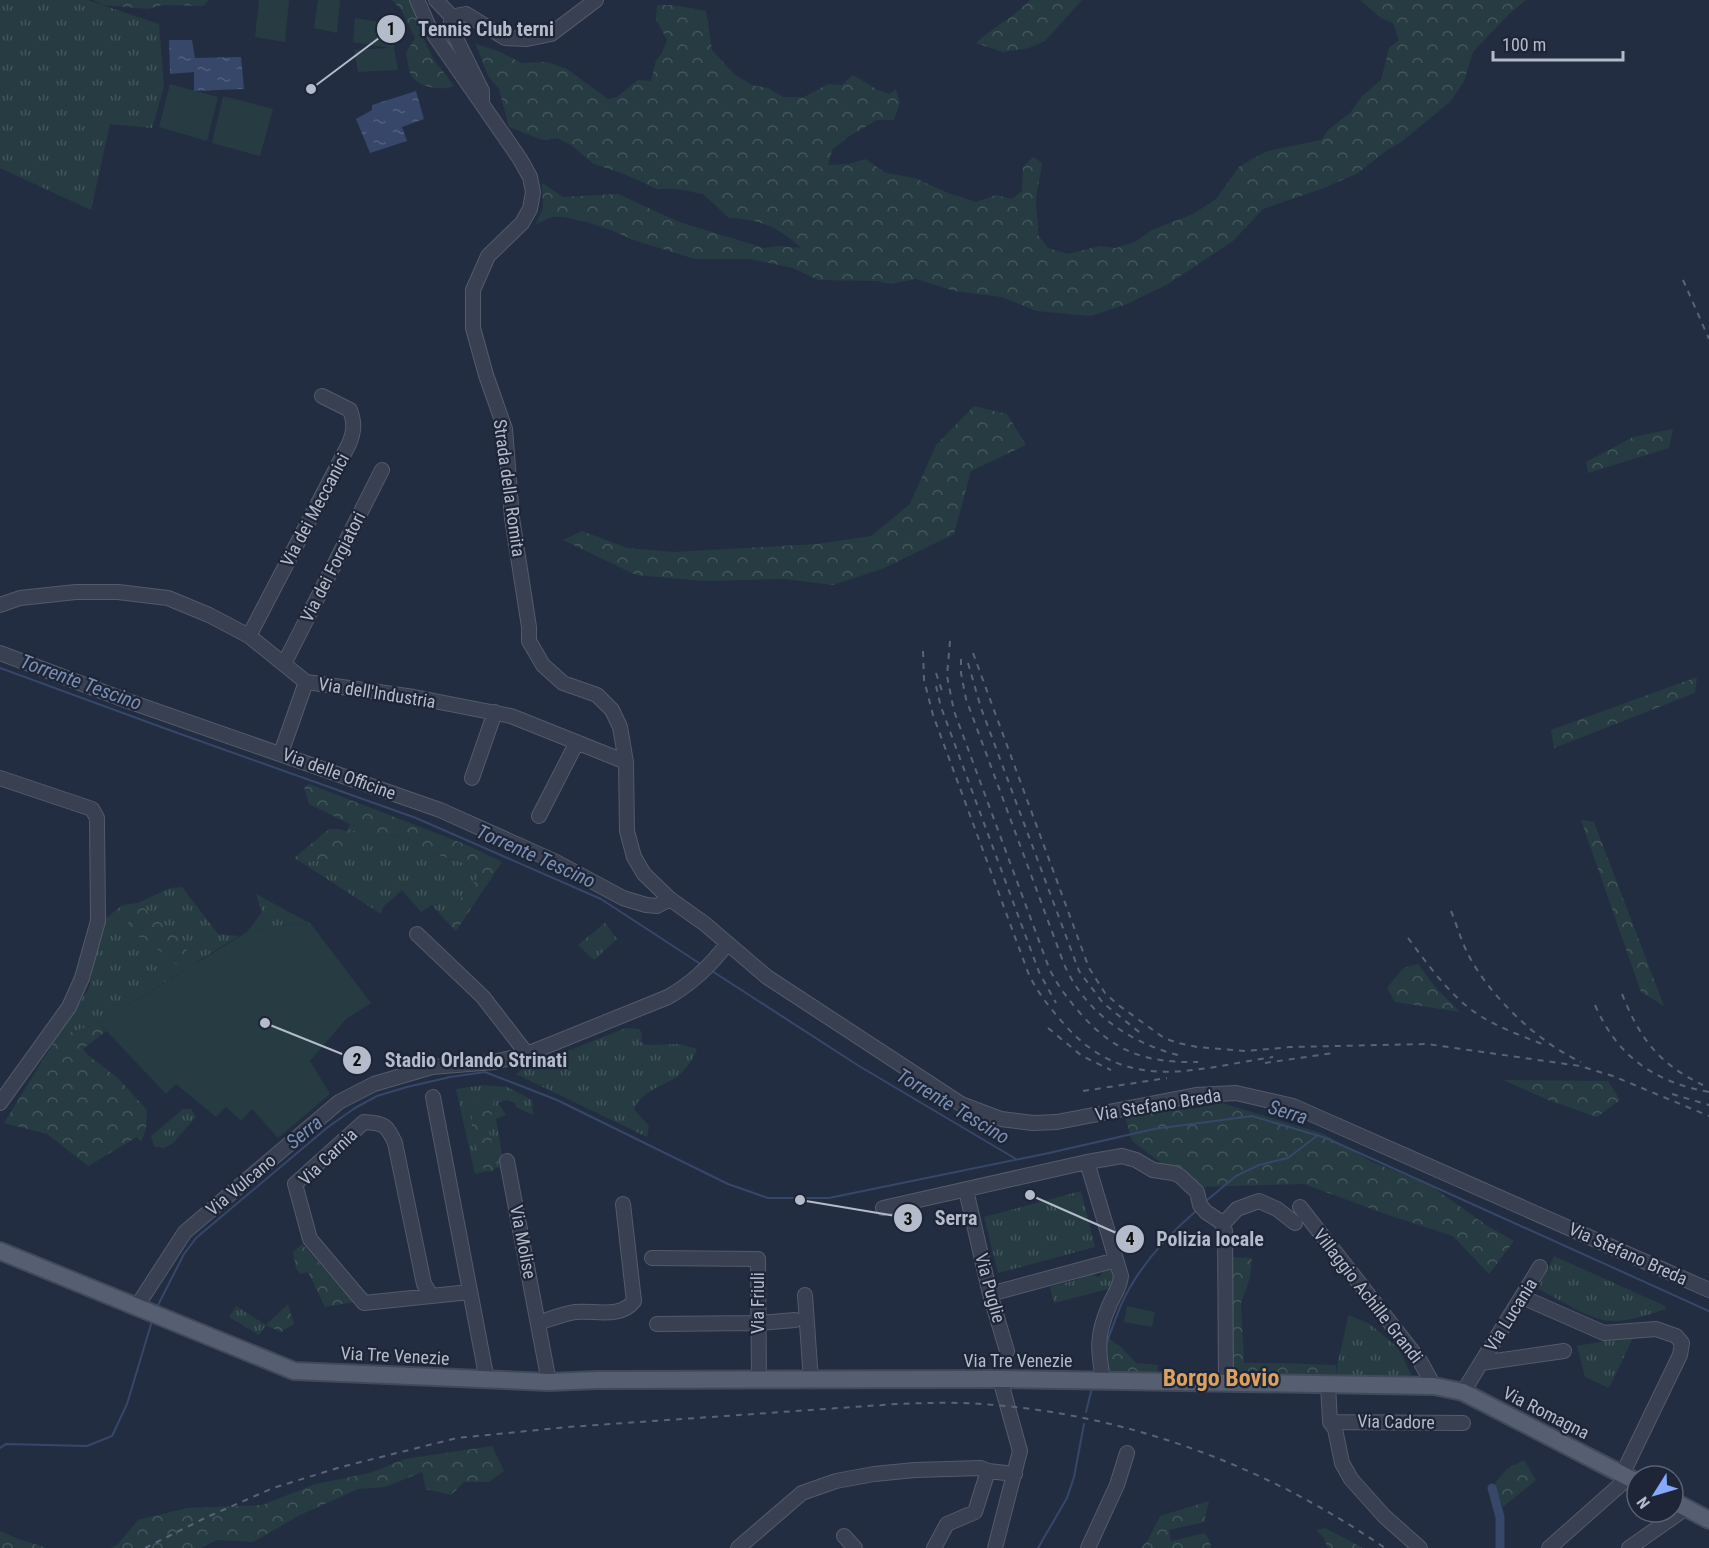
<svg xmlns="http://www.w3.org/2000/svg" width="1709" height="1548" viewBox="0 0 1709 1548" font-family="'Roboto Condensed',sans-serif">
  <defs>
    <pattern id="grass-tufts" width="24" height="20" patternUnits="userSpaceOnUse" patternTransform="scale(1.5)"><rect width="24" height="20" fill="#263c42"/><path d="M3 7l-1-3M5 7V3M7 7l1-3M15 17l-1-3M17 17v-4M19 17l1-3" fill="none" stroke="#43565c"/></pattern>
    <pattern id="forest-crowns" width="20" height="18" patternUnits="userSpaceOnUse" patternTransform="scale(1.5)"><rect width="20" height="18" fill="#263c42"/><path d="M2 6a3 3 0 1 1 6 0M12 15a3 3 0 1 1 6 0" fill="none" stroke="#43565c"/></pattern>
    <pattern id="water-ripples" width="26" height="14" patternUnits="userSpaceOnUse" patternTransform="scale(1.5)"><rect width="26" height="14" fill="#364769"/><path d="M2 4q2-2 4 0t4 0M15 11q2-2 4 0t4 0" fill="none" stroke="#51607d"/></pattern>
  </defs>
  <rect width="100%" height="100%" fill="#232d41"/>
  <!-- grass -->
  <path fill="url(#grass-tufts)" d="M0,0H87L159,24L164,87L152,128L110,124L91,210L0,168Z
    M350,824L372,835L406,837L431,853L481,868L480,875L453,907L452,916L448,923L432,905L421,912L402,890L383,907L381,914L304,864L311,861L326,860L355,833L347,831Z
    M182,887L218,934L239,936L198,961L190,957L181,938L138,903L170,888Z
    M256,894L311,924L284,925L247,932L262,912Z
    M123,905L122,914L183,971L99,1023L57,1037L89,988L102,921Z
    M605,923L617,939L594,960L578,945Z
    M626,1028L639,1029L642,1033L641,1042L646,1045L679,1044L697,1049C693,1059 686,1070 677,1077C661,1087 642,1091 634,1109L649,1126L647,1137L516,1074L524,1068Z
    M484,1085L507,1087L532,1100L533,1115L516,1107L515,1103L507,1100L498,1103L506,1115L496,1119L504,1166L475,1174L456,1089Z
    M183,1109H191L196,1117L173,1143L164,1148L154,1146L151,1136Z
    M1081,1191L1095,1247L998,1273L984,1217Z
    M1554,1256L1665,1306L1666,1309C1650,1314 1633,1320 1616,1321C1593,1323 1560,1299 1538,1289Z
    M1103,1268L1111,1270L1115,1284L1112,1288L1054,1303L1050,1287L1079,1279L1078,1276L1094,1272L1096,1277L1101,1276Z
    M236,1306L266,1325L259,1335L229,1317Z
    M1348,1315L1370,1324L1398,1348L1414,1380L1336,1379C1337,1358 1345,1337 1348,1315Z
    M1634,1336L1609,1388L1585,1377L1577,1346Z"/>
  <!-- forest -->
  <path fill="url(#forest-crowns)" d="M93,0H209L203,6L162,5L148,9L103,5Z
    M392,0H410L426,44L434,60L454,86C441,91 422,88 412,77C408,71 408,60 406,53L415,38L401,9Z
    M1030,0H1082L1045,41L1029,48L1003,52L976,43C993,27 1014,17 1030,0Z
    M1360,0H1526L1508,15L1473,52L1464,81L1450,102L1401,142L1386,151L1358,173L1324,188L1263,209L1233,241L1168,284L1127,304L1091,316L1037,311L1001,297L954,291L916,279L891,284L877,281L818,280L793,268L750,259H695L630,239C615,230 570,215 553,217C548,218 541,222 536,224L543,208L542,183L563,197L618,194L679,222L764,248L778,246L801,248C779,227 759,219 729,218L703,194L677,189H657L624,174L594,164L571,145L557,138L542,140L509,127L499,89L488,76L476,44L498,51L522,63L547,62L567,69L608,99L617,97L638,80L651,81L656,60L662,53L667,40L656,19L657,5H673L706,11L712,50L735,75L752,85L768,88L783,97H804L828,84L842,85L853,75L878,90L890,94L896,89L900,103L894,120H877L848,137L832,150L828,165L849,164L865,159L886,173L915,178L948,193L976,202L996,195L1012,199L1022,191L1023,167L1033,157L1042,163C1041,176 1036,189 1036,202C1036,213 1039,222 1038,235L1048,248L1068,254L1100,246L1116,248L1135,242L1152,230L1193,214L1216,199L1239,167L1252,159L1268,151L1321,140L1329,129L1350,113L1362,96L1381,80L1389,48L1399,40L1393,23L1381,18Z
    M974,406L1007,414L1026,445L971,471L954,534L882,569L833,585L785,579L705,581L636,575L563,540L582,531L627,548L673,552L817,544L871,536L910,504L936,445Z
    M1673,429L1669,448L1588,473L1586,462L1633,437Z
    M1697,677L1695,693L1554,748L1551,730Z
    M309,784L467,845L502,862L456,931L448,923L452,916L453,907L480,875L481,868L429,852L406,837L372,835L309,804L304,787Z
    M1581,820L1594,822L1664,1006L1641,992Z
    M329,829H338L355,833C354,847 337,858 323,860C316,861 311,860 304,864L294,858Z
    M138,903L181,938L190,957L210,967L215,999L163,953L138,936L122,914L123,905Z
    M1418,964L1436,988L1460,1012L1395,1002L1387,988L1403,968Z
    M99,1023L106,1031L83,1049L89,1056L118,1078L147,1110L146,1129L141,1142L137,1137L88,1166L47,1134L4,1123L57,1037Z
    M1503,1080L1608,1081L1620,1100L1597,1117L1548,1100Z
    M491,1092L495,1094L489,1131L497,1165L492,1172L484,1170C477,1152 463,1117 479,1100C482,1097 487,1095 491,1092Z
    M1222,1103L1324,1134L1370,1161L1431,1186L1486,1225L1514,1241L1489,1274L1453,1236L1388,1215L1304,1184L1193,1187L1132,1141L1125,1116L1198,1108Z
    M302,1244L354,1302L325,1307L308,1272L300,1274L296,1268L293,1252Z
    M1229,1257L1252,1258L1250,1278L1241,1303L1244,1363H1280L1336,1365V1379L1230,1378Z
    M288,1304L294,1324L281,1332L266,1325Z
    M1104,1335L1121,1347L1136,1363L1158,1365L1157,1376L1109,1374L1105,1360Z
    M492,1446L504,1471L489,1482H464L451,1495L426,1489L422,1472L385,1487L358,1489L300,1515L253,1542L217,1540L201,1548H111L118,1544L138,1520L187,1508L262,1505L316,1484L370,1473L405,1459Z
    M1524,1460L1536,1480L1503,1507L1494,1484L1507,1469Z
    M1209,1501L1204,1522L1169,1530L1171,1541L1205,1533L1210,1542L1211,1548H1141L1148,1540L1160,1516Z
    M1325,1528L1363,1548H1328L1324,1538L1316,1530Z
    M0,1531L18,1539L47,1548H0Z"/>
  <!-- garden -->
  <path fill="#263c42" d="M259,0H289L285,42L255,37Z
    M318,0H340L337,33L314,28Z
    M355,18L399,25L394,48L398,70L358,72L354,50L390,48L353,42Z
    M170,84L218,97L207,141L159,127Z
    M223,96L273,109L260,156L212,143Z
    M311,924L371,1003L346,1019L310,1061L330,1094L278,1138L252,1109L241,1121L226,1107L216,1117L176,1084L166,1094L99,1023L247,932L284,925Z
    M1127,1306L1155,1312L1152,1327L1124,1322Z"/>
  <!-- water -->
  <path fill="url(#water-ripples)" d="M169,40H192L195,58L241,57L244,89L194,91V72L170,74Z
    M416,91L424,119L402,127L407,141L370,153L356,119L372,110V105Z"/>
  <g fill="none" stroke-linecap="round" stroke-linejoin="round">
    <!-- stream -->
    <path stroke="#364769" stroke-width="2" d="M0,668L172,731L416,818L601,899L702,965
      M712,971L859,1066L1016,1159
      M1206,1201L1236,1176L1259,1165L1288,1158L1318,1135
      M157,1307L184,1254L196,1238L328,1127L355,1108L377,1096L407,1087L450,1077L485,1072L557,1100L728,1184L768,1198H829L1049,1153L1154,1129L1252,1116L1326,1138L1709,1311
      M1105,1348C1110,1334 1115,1319 1121,1305C1137,1269 1167,1236 1196,1211
      M1086,1412L1092,1388
      M0,1448L6,1444L87,1446L112,1436L127,1404L152,1321
      M1038,1548L1067,1498L1074,1477L1084,1424"/>
    <!-- canal -->
    <path stroke="#364769" stroke-width="9" d="M1492,1488L1500,1517V1548"/>
    <!-- minor casing -->
    <g stroke="#535b6b" stroke-width="16">
      <path id="minor" d="M417,0L430,29L520,159L530,177L533,192L530,209L522,223L488,256L473,290V328L486,375L505,429L512,518L529,627V641L543,665L563,683L597,695L612,710L620,727L626,762L627,831L634,857L644,874L670,899L705,924L767,977L961,1104L1001,1119L1033,1123L1057,1122L1196,1095L1236,1093L1293,1106L1709,1290
        M436,0L453,18
        M482,104V91L451,28V21L455,16L466,14L505,38L527,39L551,34L596,0
        M0,605L20,598L76,592H118L168,598L209,615L249,636L306,682L414,697L511,716L626,762
        M249,636L349,444C354,432 355,423 350,410L322,396
        M0,653L125,700L440,810L556,862L623,898L646,905L657,906L670,899
        M284,664L382,470
        M281,753L306,682
        M0,778L92,809L97,818L98,921L82,978L69,1007L0,1103
        M472,778L495,712
        M539,816L577,742
        M417,934L483,997L527,1054
        M433,1097L487,1380
        M507,1161L549,1382
        M1087,1162L1122,1156L1136,1160L1153,1170L1173,1173L1180,1176L1197,1192L1200,1205L1206,1212L1221,1222L1225,1231L1226,1382
        M966,1190L990,1294L1007,1351
        M1300,1207L1420,1361L1434,1386
        M883,1208L1087,1162L1121,1276C1120,1288 1113,1296 1109,1306C1096,1336 1098,1350 1103,1380
        M1222,1225L1237,1209L1259,1201L1277,1209L1295,1223
        M652,1258L758,1259L759,1380
        M990,1294L1116,1260
        M431,1295L424,1284L395,1143C387,1125 384,1123 364,1122L295,1184L310,1239L364,1303L470,1292
        M805,1295L811,1381
        M1522,1297L1604,1333L1656,1329L1676,1336L1682,1343L1680,1355L1622,1475
        M137,1306L185,1232L339,1102L374,1084L432,1067L494,1062L527,1054L668,997C691,984 711,965 727,944
        M538,1323C550,1319 563,1314 575,1312C595,1310 620,1319 634,1301L623,1204
        M657,1324L758,1323L795,1320
        M1481,1363L1564,1351
        M1328,1384L1330,1422L1335,1429L1342,1463L1351,1479L1384,1516L1420,1548
        M1463,1392L1540,1267
        M1330,1422L1463,1423
        M844,1536L855,1548
        M738,1548L802,1493L836,1481L874,1474L915,1470L981,1468L988,1471L1015,1474
        M934,1548L947,1524L975,1512L988,1471
        M995,1548L1020,1451L1000,1379
        M1088,1548L1117,1485L1127,1453
        M1549,1548L1628,1478
        M1629,1548L1686,1508"/>
    </g>
    <!-- major casing -->
    <g stroke="#41495a" stroke-width="20">
      <path id="major" d="M0,1251L294,1371L549,1382L597,1380L1000,1379L1434,1386L1463,1392L1637,1482
        M1673,1501L1709,1520"/>
    </g>
    <!-- minor -->
    <use href="#minor" stroke="#384051" stroke-width="14"/>
    <!-- major -->
    <use href="#major" stroke="#565f71" stroke-width="16"/>
    <!-- rail -->
    <path stroke="#5a6378" stroke-width="2" stroke-dasharray="6 6" stroke-linecap="butt" d="M1683,280L1709,339
      M950,641L947,676L954,711L1049,968C1057,985 1068,999 1080,1013C1115,1053 1147,1063 1198,1062
      M923,651L924,680L933,715L1029,975C1038,993 1050,1008 1064,1024C1126,1095 1193,1069 1273,1057
      M973,653L1089,968L1105,993L1117,1004L1164,1038L1178,1043L1197,1047L1245,1051L1291,1047L1427,1044L1580,1066L1613,1076L1709,1116
      M961,659V673L966,699L1064,964C1085,1013 1131,1044 1182,1056
      M968,663L981,708L1079,971L1103,1003L1144,1036
      M936,673L943,694
      M936,686L941,707L1039,972L1056,1003
      M1451,911C1457,925 1461,941 1468,954C1489,996 1539,1043 1581,1062
      M1408,938C1429,966 1451,998 1482,1017C1500,1028 1522,1036 1542,1044
      M1622,994C1640,1039 1659,1064 1703,1085
      M1595,1005C1617,1056 1654,1082 1709,1092
      M1048,1028L1082,1056L1111,1070
      M1265,1063L1333,1053
      M1083,1091L1167,1078
      M1672,1094L1709,1105
      M145,1548L205,1518L273,1488L341,1467L457,1438L568,1427L896,1404C925,1403 953,1402 982,1404C1127,1414 1266,1466 1385,1548"/>
  </g>
  <g text-anchor="middle" stroke-width="4.5" stroke-linejoin="round" paint-order="stroke">
    <!-- street labels -->
    <g font-size="18" fill="#b4bbcb" stroke="#1d2536">
      <text transform="translate(509 488) rotate(82)" y="6">Strada della Romita</text>
      <text transform="translate(315 510) rotate(-62)" y="6">Via dei Meccanici</text>
      <text transform="translate(333 567) rotate(-63)" y="6">Via dei Forgiatori</text>
      <text transform="translate(377 693) rotate(9)" y="6">Via dell'Industria</text>
      <text transform="translate(339 774) rotate(20)" y="6">Via delle Officine</text>
      <text transform="translate(1158 1105) rotate(-9)" y="6">Via Stefano Breda</text>
      <text transform="translate(328 1157) rotate(-44)" y="6">Via Carnia</text>
      <text transform="translate(241 1185) rotate(-40)" y="6">Via Vulcano</text>
      <text transform="translate(523 1242) rotate(79)" y="6">Via Molise</text>
      <text transform="translate(1628 1254) rotate(24)" y="6">Via Stefano Breda</text>
      <text transform="translate(990 1288) rotate(75)" y="6">Via Puglie</text>
      <text transform="translate(1368 1296) rotate(52)" y="6">Villaggio Achille Grandi</text>
      <text transform="translate(758 1303) rotate(-90)" y="6">Via Friuli</text>
      <text transform="translate(1511 1315) rotate(-58)" y="6">Via Lucania</text>
      <text transform="translate(395 1356) rotate(3)" y="6">Via Tre Venezie</text>
      <text x="1018" y="1367">Via Tre Venezie</text>
      <text transform="translate(1546 1413) rotate(27)" y="6">Via Romagna</text>
      <text transform="translate(1396 1422) rotate(1)" y="6">Via Cadore</text>
    </g>
    <!-- water labels -->
    <g font-size="20" font-style="italic" fill="#7a8eb4" stroke="#1d2536">
      <text transform="translate(81 682) rotate(20)" y="7">Torrente Tescino</text>
      <text transform="translate(536 856) rotate(24)" y="7">Torrente Tescino</text>
      <text transform="translate(953 1106) rotate(31)" y="7">Torrente Tescino</text>
      <text transform="translate(1288 1112) rotate(17)" y="7">Serra</text>
      <text transform="translate(304 1132) rotate(-39)" y="7">Serra</text>
    </g>
    <!-- district labels -->
    <g font-size="24" font-weight="bold" fill="#dca15f" stroke="#1d2536">
      <text x="1221" y="1386">Borgo Bovio</text>
    </g>
  </g>
  <!-- callouts -->
  <path fill="none" stroke="#b4bbcb" stroke-width="2" d="M311 89L391 29M265 1023L357 1060M800 1200L908 1218M1030 1195L1130 1239"/>
  <g fill="#b4bbcb" stroke="#1d2536" stroke-width="2">
    <circle cx="311" cy="89" r="6"/>
    <circle cx="265" cy="1023" r="6"/>
    <circle cx="800" cy="1200" r="6"/>
    <circle cx="1030" cy="1195" r="6"/>
    <circle cx="391" cy="29" r="15"/>
    <circle cx="357" cy="1060" r="15"/>
    <circle cx="908" cy="1218" r="15"/>
    <circle cx="1130" cy="1239" r="15"/>
  </g>
  <g font-size="18" text-anchor="middle" font-weight="bold" fill="#111">
    <text x="391" y="35">1</text>
    <text x="357" y="1066">2</text>
    <text x="908" y="1225">3</text>
    <text x="1130" y="1245">4</text>
  </g>
  <g font-size="20" text-anchor="middle" font-weight="bold" fill="#b4bbcb" stroke="#1d2536" stroke-width="4.5" stroke-linejoin="round" paint-order="stroke">
    <text x="486" y="36">Tennis Club terni</text>
    <text x="476" y="1067">Stadio Orlando Strinati</text>
    <text x="956" y="1225">Serra</text>
    <text x="1210" y="1246">Polizia locale</text>
  </g>
  <!-- north arrow -->
  <g transform="translate(1655 1494) rotate(233)"><circle r="28" fill="#1d2536" stroke="#596172" stroke-width="1.5"/>
  <path d="M0-4.5L10 22L0 15L-10 22Z" fill="#86a9fe"/>
  <text y="-9" font-size="16" font-weight="bold" text-anchor="middle" fill="#b4bbcb">N</text>
  </g>
  <!-- scale -->
  <path d="M1493 51v9h130v-9" fill="none" stroke="#b4bbcb" stroke-width="3"/>
  <text x="1502" y="51" font-size="18" fill="#b4bbcb" stroke="#1d2536" stroke-width="4.5" paint-order="stroke">100 m</text>
</svg>
